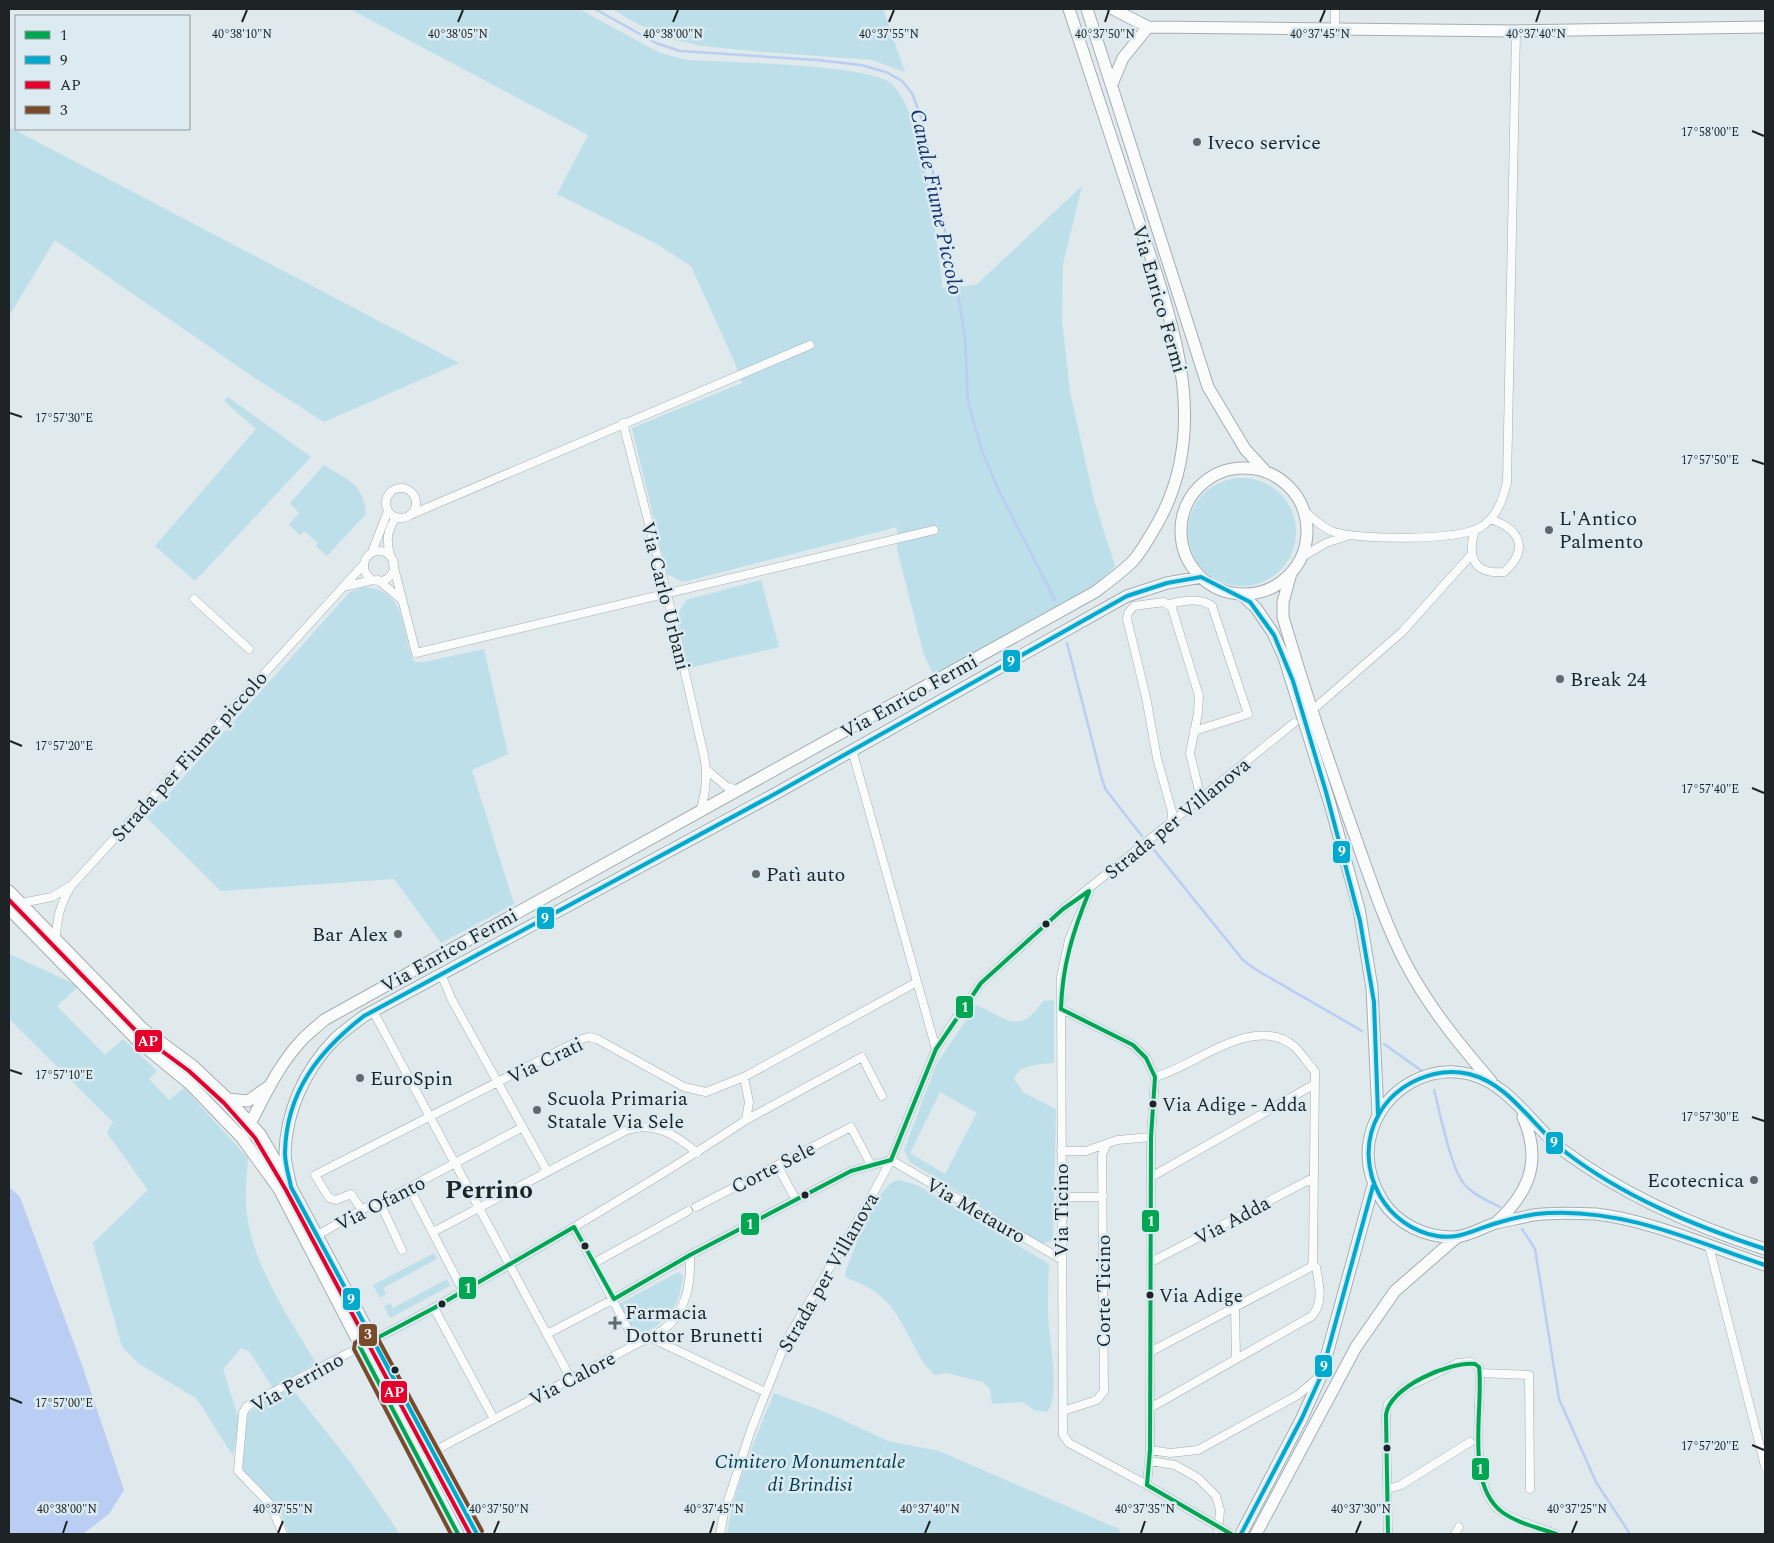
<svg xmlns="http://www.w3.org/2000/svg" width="1774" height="1543" viewBox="0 0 1774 1543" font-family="Spectral,serif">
  <rect width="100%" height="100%" fill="#e0e9ec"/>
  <!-- green -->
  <path fill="#bcdfea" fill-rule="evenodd" d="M350,9H579L660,53L687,60C723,62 871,64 892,84C925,116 936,240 943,288L976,285L1082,186L1063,264L1062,320L1070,392L1094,500L1115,566L1105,577L1075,597L934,676L924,655L897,549V527L683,582L667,574L632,428L742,383L734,361L691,266L657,244L557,194L588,135Z
    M612,9H883L905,72L872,60L765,52L702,46L675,40L638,24Z
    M9,127L459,363L324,422L249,374L55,240L9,316Z
    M228,397L311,457L195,581L155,546L256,429L224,401Z
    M324,465C348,481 363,482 366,514L327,556L316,546L318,543L304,531L300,535L289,525L299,513L290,503Z
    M1188 532a54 54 0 1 1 108 0a54 54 0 1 1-108 0Z
    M761,580L779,647L689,668L677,615L686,600Z
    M364,587C370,588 378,589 383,592C408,605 402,641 415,662H424L484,649L508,754L472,770L514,904L441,943L394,879L221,891L147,818L350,592Z
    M9,954L79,986L57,1006L105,1055L123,1039L157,1071L149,1079L169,1100L184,1088L248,1158C247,1174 245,1191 246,1207C251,1264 288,1316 316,1363L273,1388L249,1351L241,1348L223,1369L239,1420L233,1456L197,1399L138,1363L122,1347L93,1243L148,1190L107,1133L113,1122L9,1019Z
    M1054,1000V1063C1041,1064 1019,1064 1014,1079L1024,1093L1056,1109L1053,1235L1051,1241L1041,1244L910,1162L904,1150L937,1063L976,1005C1007,1018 1018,1037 1043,1001ZM940,1092L977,1113L945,1174L910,1153Z
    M898,1180L917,1185L1049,1264C1048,1281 1048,1298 1048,1315C1049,1337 1061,1397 1047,1412L1034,1410L1023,1402L992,1404L990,1389L983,1382L946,1373L935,1375C924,1366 920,1356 913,1344C895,1309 886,1292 847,1278L845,1273C854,1252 875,1185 898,1180Z
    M434,1253L437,1259L383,1288L386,1294L380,1298L373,1285Z
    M678,1272L683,1276C679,1311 667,1322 637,1337L619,1304Z
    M447,1279L450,1286L390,1318L384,1306L390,1303L393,1308Z
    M293,1390L351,1463L400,1534H289L278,1506L264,1496L244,1473L242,1458L248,1413L276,1394Z
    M774,1393L830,1414L888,1441L939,1451L1119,1529L1120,1534H727C734,1486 756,1438 774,1393Z"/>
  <!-- water -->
  <path fill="#b9cef2" d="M9,1187L20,1197L82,1365L124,1490L109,1514L83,1534H9Z"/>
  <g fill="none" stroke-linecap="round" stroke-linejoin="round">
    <!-- stream -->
    <path stroke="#b9cef2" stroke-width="2.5" d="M595,9L656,43L680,51L817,60L861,65L886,72L902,81L912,93L922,120L958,293L965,338L968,402L982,451L998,489L1055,600
      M1067,643L1102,779L1106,790L1142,836
      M1154,850L1243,960L1255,969L1362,1031
      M1384,1044L1422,1071
      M1434,1090C1440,1112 1451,1170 1465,1185C1474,1195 1488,1201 1500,1207
      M1522,1229L1535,1249L1559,1399L1596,1482L1630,1534"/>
    <!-- street casing -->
    <g stroke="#a6adb0" stroke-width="9">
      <path id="street" d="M1335,29V9
        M623,423L667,594L704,756C708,775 706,793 700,812
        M386 503a15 15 0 1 1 30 0a15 15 0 1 1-30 0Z
        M1303,510C1312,517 1323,529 1334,532C1360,540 1458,541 1481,527C1497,517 1503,499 1507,482L1516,31
        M410,515L810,345
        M1475,530C1467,556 1473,575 1504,572C1530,549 1520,529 1490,519
        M364 566a15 15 0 1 1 30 0a15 15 0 1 1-30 0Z
        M372,552L388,511
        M390,555C386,539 387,532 396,517
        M1300,558L1326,543L1347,536
        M393,564L416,653L934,530
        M378,580L402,600
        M343,587L373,580
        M194,599L249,649
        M1168,604C1183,601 1200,597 1212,606L1248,714L1194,731
        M1317,706L1402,632L1471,555
        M852,750L936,1049
        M707,770L727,787L739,790
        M1171,823L1172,812L1157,758L1146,697L1127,619L1128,613L1134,606L1164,602L1172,608L1199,696L1198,713L1190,753L1201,799
        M1089,892L1069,940L1061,977L1063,1435L1069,1443L1147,1485L1200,1516
        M21,903L52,897L72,885L364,564
        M56,938C57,918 60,905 70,888
        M441,974L452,1000L547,1171
        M1061,1009L1133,1045L1146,1058L1155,1077L1151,1137L1150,1450L1147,1485
        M373,1011L571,1379
        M746,1120L862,1057L882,1096
        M1061,1151H1086L1117,1140L1151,1137
        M891,1160L1061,1259
        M777,1165L796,1200
        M1151,1177L1315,1084
        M409,1187L463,1291
        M1061,1197H1103
        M380,1203L402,1250
        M696,1207L851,1127L871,1165
        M362,1210L351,1194L336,1200L329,1198L315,1175L582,1039L589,1037L597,1039L684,1087L706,1092L744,1077L917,982
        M574,1227L636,1344
        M433,1232L627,1130C654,1121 677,1135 697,1153
        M316,1236L374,1203L378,1204L523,1127
        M1709,1246L1765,1466
        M1151,1262L1313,1178
        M594,1263L688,1211
        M1235,1307L1236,1359
        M434,1308L494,1419
        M547,1334L614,1299L690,1255L851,1171L891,1160
        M649,1337L765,1392
        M1150,1352L1311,1267L1313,1261L1315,1071C1308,1064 1302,1054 1295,1047C1254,1012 1196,1066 1155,1077
        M1480,1373L1529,1375L1530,1489
        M1150,1408L1312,1316C1324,1302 1319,1284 1316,1267L1312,1264
        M1063,1411L1097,1400L1104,1391L1102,1155L1106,1145
        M1150,1450L1170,1453L1198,1450L1298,1395L1319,1377
        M420,1461L434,1451L663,1330C687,1311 691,1284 690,1255
        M1150,1461L1175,1465L1198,1478L1216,1496L1220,1510L1218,1534
        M1388,1489L1401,1485L1470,1442
        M283,1534L270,1504L238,1471L243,1413L247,1406C309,1372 373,1342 435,1307C540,1248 645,1187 746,1120L749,1102L744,1077
        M720,1534L724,1513L751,1430L787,1339L867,1205L891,1160L936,1049L952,1024L981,983L1063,909L1294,723
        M1388,1534L1386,1415L1388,1404L1405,1388L1458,1363L1471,1362L1479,1367L1480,1376C1480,1409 1469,1492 1502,1512C1518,1522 1538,1527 1556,1534
        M1455,1534L1459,1527"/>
    </g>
    <!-- secondary casing -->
    <g stroke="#a6adb0" stroke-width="13">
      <path id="secondary" d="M1087,9L1208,387L1245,449L1266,472
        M1113,9L1148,27L1516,31L1765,27
        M1112,84L1123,58L1148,27
        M1181 531a63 63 0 1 1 126 0a63 63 0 1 1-126 0Z
        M1291,573L1283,602V617C1305,692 1330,766 1356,839C1371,881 1385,923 1405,962C1428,1006 1459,1044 1491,1081
        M1241,594L1256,608L1273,633L1284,657L1330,804L1359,909L1372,988L1378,1114
        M9,891L143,1029L193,1066L228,1099L260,1134L291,1187L477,1534
        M9,909L139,1042L190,1084L242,1138L279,1189L458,1534
        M228,1099L248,1101L268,1087
        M242,1138C261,1105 275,1069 301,1041C308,1033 317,1027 324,1020L1095,592C1108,582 1122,572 1133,561C1142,551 1149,538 1156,526C1215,425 1170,315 1136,213C1114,145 1091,77 1069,9
        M291,1187C289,1176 285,1164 285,1153C286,1111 305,1070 334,1040C343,1031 354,1024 364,1016L773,795L1127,596L1167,583L1201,577
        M1497,1222C1530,1191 1542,1160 1523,1117
        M1765,1249C1693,1226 1625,1196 1564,1151C1532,1126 1510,1084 1469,1074C1428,1064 1387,1089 1373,1127C1364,1152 1368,1177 1382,1200C1397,1224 1426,1238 1455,1237C1469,1236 1483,1227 1496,1223C1508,1220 1521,1218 1533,1215C1553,1212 1576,1213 1596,1214C1650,1220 1713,1248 1765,1265
        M1241,1534L1302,1418L1321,1376L1373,1186
        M1256,1534L1356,1347L1395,1291L1457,1237"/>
    </g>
    <!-- street -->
    <use href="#street" stroke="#fafcfc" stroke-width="8"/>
    <!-- secondary -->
    <use href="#secondary" stroke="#fafcfc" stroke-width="11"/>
    <!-- street-bridge casing -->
    <g stroke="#a6adb0" stroke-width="9" stroke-linecap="butt">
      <path id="street-bridge" d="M1200,1516L1231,1534"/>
    </g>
    <!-- street-bridge -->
    <use href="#street-bridge" stroke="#fafcfc" stroke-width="8"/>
    <!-- bus-1 casing -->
    <g stroke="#dbebf1" stroke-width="8">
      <path id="bus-1" d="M1061,1009L1133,1045L1146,1058L1155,1077L1151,1137L1150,1450L1147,1485
        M1061,1009C1062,967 1073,931 1089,892
        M891,1160L936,1049L981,983L1063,909L1089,891
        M574,1227L614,1299
        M614,1299L690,1255L851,1171L891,1160
        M360,1347L434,1308L574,1227
        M360,1347L458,1534
        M1475,1364L1479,1367C1484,1408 1464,1483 1502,1512C1517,1523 1539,1528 1556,1534
        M1147,1485L1231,1534
        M1388,1534L1386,1415C1389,1387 1450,1361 1475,1364"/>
    </g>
    <!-- bus-2 casing -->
    <g stroke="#dbebf1" stroke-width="8">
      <path id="bus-2" d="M1765,1249C1695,1226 1623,1197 1564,1151C1532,1126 1510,1084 1469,1074C1434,1066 1396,1084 1379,1114C1364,1140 1366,1171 1380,1196C1392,1217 1413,1232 1437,1236C1460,1240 1475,1229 1497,1223C1513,1218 1531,1214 1548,1213C1625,1209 1694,1241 1765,1265
        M477,1534L291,1187C289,1176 285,1165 285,1153C286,1092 319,1051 364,1016L773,795L1127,596L1167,583L1201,577L1250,602L1274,635L1293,681L1326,792L1360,921L1374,1002L1378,1114
        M1241,1534L1302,1418L1321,1376L1373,1186"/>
    </g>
    <!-- bus-3 casing -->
    <g stroke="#dbebf1" stroke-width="8">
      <path id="bus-3" d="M9,900L139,1034L189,1071L224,1103L255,1138L286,1190L470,1534"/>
    </g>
    <!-- bus-4 casing -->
    <g stroke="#dbebf1" stroke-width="8">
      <path id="bus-4" d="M451,1534L354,1349L355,1343L369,1334L377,1337L482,1531"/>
    </g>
    <!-- bus-1 -->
    <use href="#bus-1" stroke="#00a651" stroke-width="4"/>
    <!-- bus-2 -->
    <use href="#bus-2" stroke="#00a9ce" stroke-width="4"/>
    <!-- bus-3 -->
    <use href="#bus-3" stroke="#e4002b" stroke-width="4"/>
    <!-- bus-4 -->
    <use href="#bus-4" stroke="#7a4b2a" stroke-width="4"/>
  </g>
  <!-- ticks -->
  <path fill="none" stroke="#1e2426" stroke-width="2" d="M242,22L247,10M458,22L463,10M673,22L678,10M889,22L894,10M1105,22L1109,10M1320,22L1325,10M1536,22L1540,10M1752,131L1764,136M10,413L22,417M1752,460L1764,464M10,741L22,746M1752,788L1764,793M10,1070L22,1074M1752,1117L1764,1121M10,1398L22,1403M1752,1445L1764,1450M63,1533L67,1521M278,1533L283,1521M494,1533L499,1521M710,1533L714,1521M925,1533L930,1521M1141,1533L1145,1521M1356,1533L1361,1521M1572,1533L1577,1521"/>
  <!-- markers -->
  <g fill="#62696b" stroke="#dbebf1" stroke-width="2">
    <circle cx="1197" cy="142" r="5"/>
    <circle cx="1549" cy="530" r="5"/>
    <circle cx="1560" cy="679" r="5"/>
    <circle cx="756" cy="874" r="5"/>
    <circle cx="398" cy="934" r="5"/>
    <circle cx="360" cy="1078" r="5"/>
    <circle cx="537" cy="1110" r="5"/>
    <circle cx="1754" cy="1180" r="5"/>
    <path d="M612.5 1315.5h5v5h5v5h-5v5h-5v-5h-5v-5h5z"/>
  </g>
  <g fill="#1e2426" stroke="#dbebf1" stroke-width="2">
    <circle cx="1046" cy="924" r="4.5"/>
    <circle cx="1153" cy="1104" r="4.5"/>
    <circle cx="805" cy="1195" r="4.5"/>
    <circle cx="585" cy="1246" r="4.5"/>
    <circle cx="1150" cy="1295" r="4.5"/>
    <circle cx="442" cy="1304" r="4.5"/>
    <circle cx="395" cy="1370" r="4.5"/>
    <circle cx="1387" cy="1448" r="4.5"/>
  </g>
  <g text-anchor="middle" stroke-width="5" stroke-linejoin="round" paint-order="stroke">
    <!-- bus labels -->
    <g font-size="19" fill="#1e2426" stroke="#dbebf1" text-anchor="start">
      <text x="1162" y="1111">Via Adige - Adda</text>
      <text x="1159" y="1302">Via Adige</text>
    </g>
    <!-- poi labels -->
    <g font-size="20" fill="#1e2426" stroke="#dbebf1" text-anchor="start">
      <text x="1207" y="149">Iveco service</text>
      <text x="1559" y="525">L'Antico<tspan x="1559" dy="23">Palmento</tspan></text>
      <text x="1570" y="686">Break 24</text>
      <text x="766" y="881">Patì auto</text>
      <text x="388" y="941" text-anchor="end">Bar Alex</text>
      <text x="370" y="1085">EuroSpin</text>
      <text x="547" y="1105">Scuola Primaria<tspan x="547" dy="23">Statale Via Sele</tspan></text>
      <text x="1744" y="1187" text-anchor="end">Ecotecnica</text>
      <text x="625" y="1319">Farmacia<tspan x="625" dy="23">Dottor Brunetti</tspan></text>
    </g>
    <!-- street labels -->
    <g font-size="20" fill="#1e2426" stroke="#dbebf1">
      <text transform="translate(1160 299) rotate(74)" y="7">Via Enrico Fermi</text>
      <text transform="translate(666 596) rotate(76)" y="7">Via Carlo Urbani</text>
      <text transform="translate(909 696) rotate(-29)" y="7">Via Enrico Fermi</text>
      <text transform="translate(189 756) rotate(-48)" y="7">Strada per Fiume piccolo</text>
      <text transform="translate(1177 818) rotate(-39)" y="7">Strada per Villanova</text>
      <text transform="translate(449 950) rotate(-29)" y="7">Via Enrico Fermi</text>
      <text transform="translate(545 1060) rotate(-26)" y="7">Via Crati</text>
      <text transform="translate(773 1167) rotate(-27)" y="7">Corte Sele</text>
      <text transform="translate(380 1203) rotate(-27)" y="7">Via Ofanto</text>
      <text transform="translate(976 1210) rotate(30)" y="7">Via Metauro</text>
      <text transform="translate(1061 1210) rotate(-90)" y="7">Via Ticino</text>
      <text transform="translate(1232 1220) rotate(-28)" y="7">Via Adda</text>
      <text transform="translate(828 1272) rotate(-60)" y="7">Strada per Villanova</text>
      <text transform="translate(1103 1291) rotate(-90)" y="7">Corte Ticino</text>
      <text transform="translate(572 1378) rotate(-28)" y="7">Via Calore</text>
      <text transform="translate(297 1382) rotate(-29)" y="7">Via Perrino</text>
    </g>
    <!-- park labels -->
    <g font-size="20" font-style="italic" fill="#003e4f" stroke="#dbebf1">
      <text x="810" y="1468">Cimitero Monumentale<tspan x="810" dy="23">di Brindisi</tspan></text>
    </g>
    <!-- water labels -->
    <g font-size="21" font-style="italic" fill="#17336d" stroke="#dbebf1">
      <text transform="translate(937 202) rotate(78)" y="7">Canale Fiume Piccolo</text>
    </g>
    <!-- district labels -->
    <g font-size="25" font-weight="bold" fill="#1e2426" stroke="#dbebf1">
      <text x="489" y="1198">Perrino</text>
    </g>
  </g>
  <g font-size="12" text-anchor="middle" fill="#1e2426" stroke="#dbebf1" stroke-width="5" stroke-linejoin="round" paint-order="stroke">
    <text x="673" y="38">40°38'00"N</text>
    <text x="889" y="38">40°37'55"N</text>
    <text x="1105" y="38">40°37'50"N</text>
    <text x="1320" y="38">40°37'45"N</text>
    <text x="1536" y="38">40°37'40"N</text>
    <text x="242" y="38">40°38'10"N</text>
    <text x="458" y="38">40°38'05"N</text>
    <text x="1710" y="136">17°58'00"E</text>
    <text x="64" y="422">17°57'30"E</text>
    <text x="1710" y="464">17°57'50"E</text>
    <text x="64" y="750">17°57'20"E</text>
    <text x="1710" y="793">17°57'40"E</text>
    <text x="64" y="1079">17°57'10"E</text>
    <text x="1710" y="1121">17°57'30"E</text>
    <text x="64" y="1407">17°57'00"E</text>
    <text x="1710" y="1450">17°57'20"E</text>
    <text x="67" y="1513">40°38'00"N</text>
    <text x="283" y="1513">40°37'55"N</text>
    <text x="499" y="1513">40°37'50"N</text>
    <text x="714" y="1513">40°37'45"N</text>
    <text x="930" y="1513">40°37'40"N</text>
    <text x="1145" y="1513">40°37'35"N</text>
    <text x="1361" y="1513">40°37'30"N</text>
    <text x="1577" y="1513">40°37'25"N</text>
  </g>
  <g stroke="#dbebf1" stroke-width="2">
    <rect x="1002" y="649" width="19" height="24" rx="5" fill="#00a9ce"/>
    <rect x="1332" y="840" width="19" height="24" rx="5" fill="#00a9ce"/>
    <rect x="536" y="906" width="19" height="24" rx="5" fill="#00a9ce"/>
    <rect x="955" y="995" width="19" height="24" rx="5" fill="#00a651"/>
    <rect x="134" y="1029" width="29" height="24" rx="5" fill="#e4002b"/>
    <rect x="1545" y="1131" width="19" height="24" rx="5" fill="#00a9ce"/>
    <rect x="1141" y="1209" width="19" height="24" rx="5" fill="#00a651"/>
    <rect x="740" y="1212" width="20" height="24" rx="5" fill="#00a651"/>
    <rect x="458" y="1276" width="19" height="24" rx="5" fill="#00a651"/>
    <rect x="342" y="1287" width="19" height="24" rx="5" fill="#00a9ce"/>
    <rect x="358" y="1323" width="20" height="24" rx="5" fill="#7a4b2a"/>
    <rect x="1314" y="1354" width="19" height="24" rx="5" fill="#00a9ce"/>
    <rect x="380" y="1380" width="28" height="24" rx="5" fill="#e4002b"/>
    <rect x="1471" y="1457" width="19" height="24" rx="5" fill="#00a651"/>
  </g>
  <g font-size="14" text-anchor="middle" font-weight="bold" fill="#fff">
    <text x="1011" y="666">9</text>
    <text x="1342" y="856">9</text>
    <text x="545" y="923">9</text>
    <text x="965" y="1012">1</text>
    <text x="148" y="1046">AP</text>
    <text x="1554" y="1147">9</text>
    <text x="1151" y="1226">1</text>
    <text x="750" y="1229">1</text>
    <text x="468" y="1293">1</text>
    <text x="351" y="1304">9</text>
    <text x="368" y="1339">3</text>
    <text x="1324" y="1371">9</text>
    <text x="394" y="1397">AP</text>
    <text x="1480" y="1474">1</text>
  </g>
  <!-- border -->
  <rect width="1774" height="1543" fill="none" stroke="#1e2426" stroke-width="20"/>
  <!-- legend -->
  <rect x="15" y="15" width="175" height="115" fill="#dbebf1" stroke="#8f9ba0"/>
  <rect x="25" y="31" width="25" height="8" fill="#00a651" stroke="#8f9ba0"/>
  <text x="60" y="40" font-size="15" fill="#1e2426">1</text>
  <rect x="25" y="56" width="25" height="8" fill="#00a9ce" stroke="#8f9ba0"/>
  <text x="60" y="65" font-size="15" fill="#1e2426">9</text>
  <rect x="25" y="81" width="25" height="8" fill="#e4002b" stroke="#8f9ba0"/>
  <text x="60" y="90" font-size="15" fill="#1e2426">AP</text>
  <rect x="25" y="106" width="25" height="8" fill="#7a4b2a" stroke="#8f9ba0"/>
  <text x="60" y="115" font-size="15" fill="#1e2426">3</text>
</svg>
